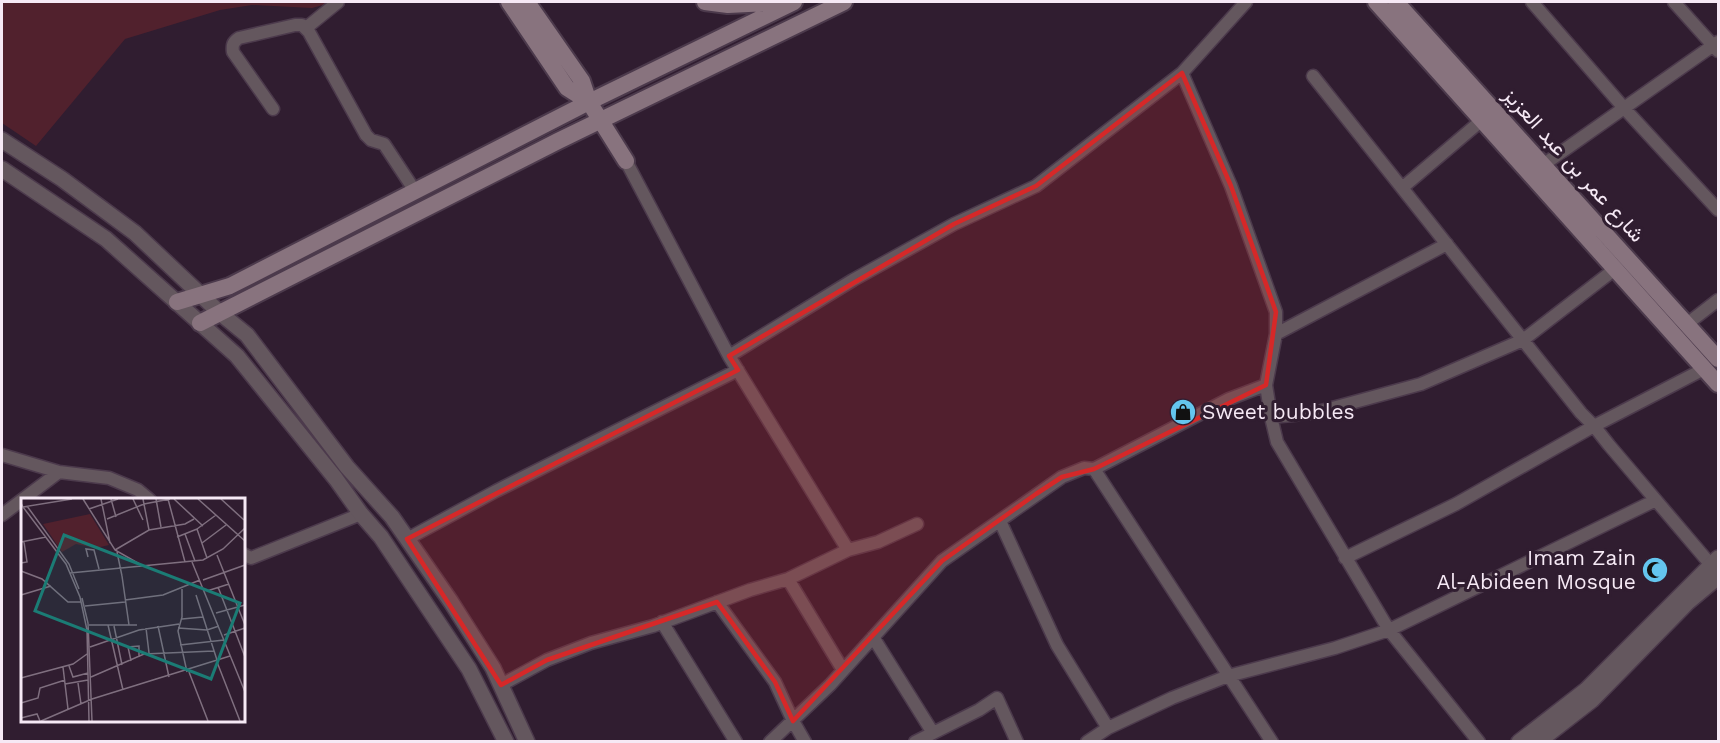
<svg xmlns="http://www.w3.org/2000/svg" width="1720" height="743" viewBox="0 0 1720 743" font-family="'Work Sans',Vazirmatn,sans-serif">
  <rect width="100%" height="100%" fill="#301d30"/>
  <!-- green -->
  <path fill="#51212d" d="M2,2H334L312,8L252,5L220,10L125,39L36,146L2,123Z"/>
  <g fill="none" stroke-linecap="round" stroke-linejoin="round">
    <!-- minor casing -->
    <g stroke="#4c3a4c" stroke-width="15">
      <path id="minor" d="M1532,2L1624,108L1718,210
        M1674,2L1718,51
        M306,28L338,2
        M1182,73L1231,186L1276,312V334L1266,385L1271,417L1277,442L1389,630L1479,742
        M1313,76L1581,413L1594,426L1609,445L1711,565
        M273,109L233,52C232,45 233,42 239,38L295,25H302L309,32L366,135L371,140L384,144L415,191
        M626,161L729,356L848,550
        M1543,165L1718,42
        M1402,188L1482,120
        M1687,324L1718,300
        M1276,334L1447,244
        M729,356L853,280L954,224L1036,186L1182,73L1246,2
        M1271,417L1314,413L1421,384L1523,340L1615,269
        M2,455L59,472L109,478L138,490L150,500
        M1094,469L1272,742
        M2,515L59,472
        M1000,521L1057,645L1108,728
        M407,539L496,491L738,370
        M243,554L251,558L361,514
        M1345,558L1456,504L1594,426L1704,369
        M788,579L843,670
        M717,602L775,682L793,721L805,742
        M662,622L736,742
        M873,637L933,733
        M501,685L547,660L591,643L653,626L750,590L788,579L848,550L878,542L917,524
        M770,742L830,685L942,561L1062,477L1084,468L1094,469L1229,399L1266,385
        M915,742L979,710L997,698L1017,742
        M1087,742L1108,728L1172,698L1228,676L1335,648L1389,630L1656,500"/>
    </g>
    <!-- tertiary casing -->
    <g stroke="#4c3a4c" stroke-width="18">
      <path id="tertiary" d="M2,140L62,179L135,233L220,313L247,335L347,467L392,517L451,602L493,668L527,742
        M2,169L106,239L237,356L336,479L361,514L381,537L469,669L506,742
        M1519,742L1586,690L1718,558
        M1538,742L1592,700L1688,602L1718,577"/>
    </g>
    <!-- secondary casing -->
    <g stroke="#4c3a4c" stroke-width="20">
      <path id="secondary" d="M509,2L567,88L589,102
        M527,2L582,81L589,102L626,161
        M705,2L728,5L787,2
        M1376,2L1718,384
        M1396,2L1718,359
        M177,302L230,286L589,102L794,2
        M200,323L558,141L844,2"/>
    </g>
    <!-- minor -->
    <use href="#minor" stroke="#64575e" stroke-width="12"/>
    <!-- tertiary -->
    <use href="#tertiary" stroke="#64575e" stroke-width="15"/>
    <!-- secondary -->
    <use href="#secondary" stroke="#88737e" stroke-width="16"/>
  </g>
  <!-- marked area -->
  <path fill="#d62828" fill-opacity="0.2" stroke="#d62828" stroke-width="4.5" stroke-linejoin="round" d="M1182,73L1231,186L1276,312L1266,385L1094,469L1062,477L1036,494L942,561L793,721L775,682L717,602L547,660L501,685L407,539L738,370L729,356L954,224L1036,186Z"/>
  <!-- icons -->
  <defs>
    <g id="shop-disc" transform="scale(1.35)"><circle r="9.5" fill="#64c5ee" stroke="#301d30"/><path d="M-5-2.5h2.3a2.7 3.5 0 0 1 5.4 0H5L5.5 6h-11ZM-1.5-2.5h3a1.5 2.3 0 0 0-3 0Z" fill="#111"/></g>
    <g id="mosque-disc" transform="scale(1.35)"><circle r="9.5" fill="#64c5ee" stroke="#301d30"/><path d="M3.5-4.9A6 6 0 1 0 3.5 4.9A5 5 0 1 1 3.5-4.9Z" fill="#111"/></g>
  </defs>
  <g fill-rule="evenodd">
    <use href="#shop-disc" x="1183" y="412"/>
    <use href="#mosque-disc" x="1655" y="570"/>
  </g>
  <g text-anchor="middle" stroke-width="6" stroke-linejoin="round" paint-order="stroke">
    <!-- street labels -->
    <g font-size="21" fill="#f6e9f5" stroke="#301d30">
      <text transform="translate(1574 165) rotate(48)" y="7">شارع عمر بن عبد العزيز</text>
    </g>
    <!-- poi labels -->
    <g font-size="21" fill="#f6e9f5" stroke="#301d30" text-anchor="start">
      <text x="1202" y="419">Sweet bubbles</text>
      <text x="1636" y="565" text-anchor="end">Imam Zain<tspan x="1636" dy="24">Al-Abideen Mosque</tspan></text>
    </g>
  </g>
  <!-- overview -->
  <g transform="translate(21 498)">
    <rect width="224" height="224" fill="#301d30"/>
    <path d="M69,16L88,47L75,50L55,46L41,54L22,26Z" fill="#51212d"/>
    <path fill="none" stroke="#7f6f7f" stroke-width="1.5" d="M62,1L94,52L122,68M80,1L89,45M90,1L95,19M112,1L122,22M122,1L128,32M135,1L140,29M147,1L164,64M153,1L182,28M177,1L224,43M200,1L223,22M0,5L2,9L51,1M6,8L48,66L58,91M2,9L45,66L59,99L66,132L68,223M68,11L97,1M86,21L123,6L149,1M176,31L195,17M164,36L174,63M156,39L176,31L186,60M0,44L25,39M181,45L205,27M94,52L128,32L164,26L173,21M96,54L101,78M196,57L224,127M67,59L65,51L73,52L78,71M171,64L224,194M0,65L6,64L3,44M0,73L21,81L47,104H60M49,75L182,62L202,51L224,30M101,78L108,127M182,82L224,67M197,89L224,159M161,91V119L157,133L166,174M186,93L208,86M0,97L30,88M175,97L196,162M61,100L67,125L71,223M104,102L142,97L179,82M64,108L104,104M195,115L224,107M161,121L182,119M68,127H116M87,127L102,192M93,128L101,167M137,128L148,179M125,130L128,155M157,130L186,132L198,128M203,137L224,130M159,147L203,142M69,149L118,132L158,126M110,163L107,149L118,148V159M196,164L219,223M48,168L52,179L67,175M42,169L47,211M168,174L187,223M70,179L123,156L193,153M0,180L52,166L66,156M57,185L60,206M44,186L67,182M0,205L17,200L19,190L44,182M0,220L16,216L19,223M20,223L71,201L209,158"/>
    <path fill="#1b7c75" fill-opacity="0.15" stroke="#1b7c75" stroke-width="3" d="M43,37L219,105L190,181L14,113Z"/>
    <rect width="224" height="224" fill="none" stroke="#f6e9f5" stroke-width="3"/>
  </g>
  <!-- border -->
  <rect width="1720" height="743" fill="none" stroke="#f6e9f5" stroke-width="6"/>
</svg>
